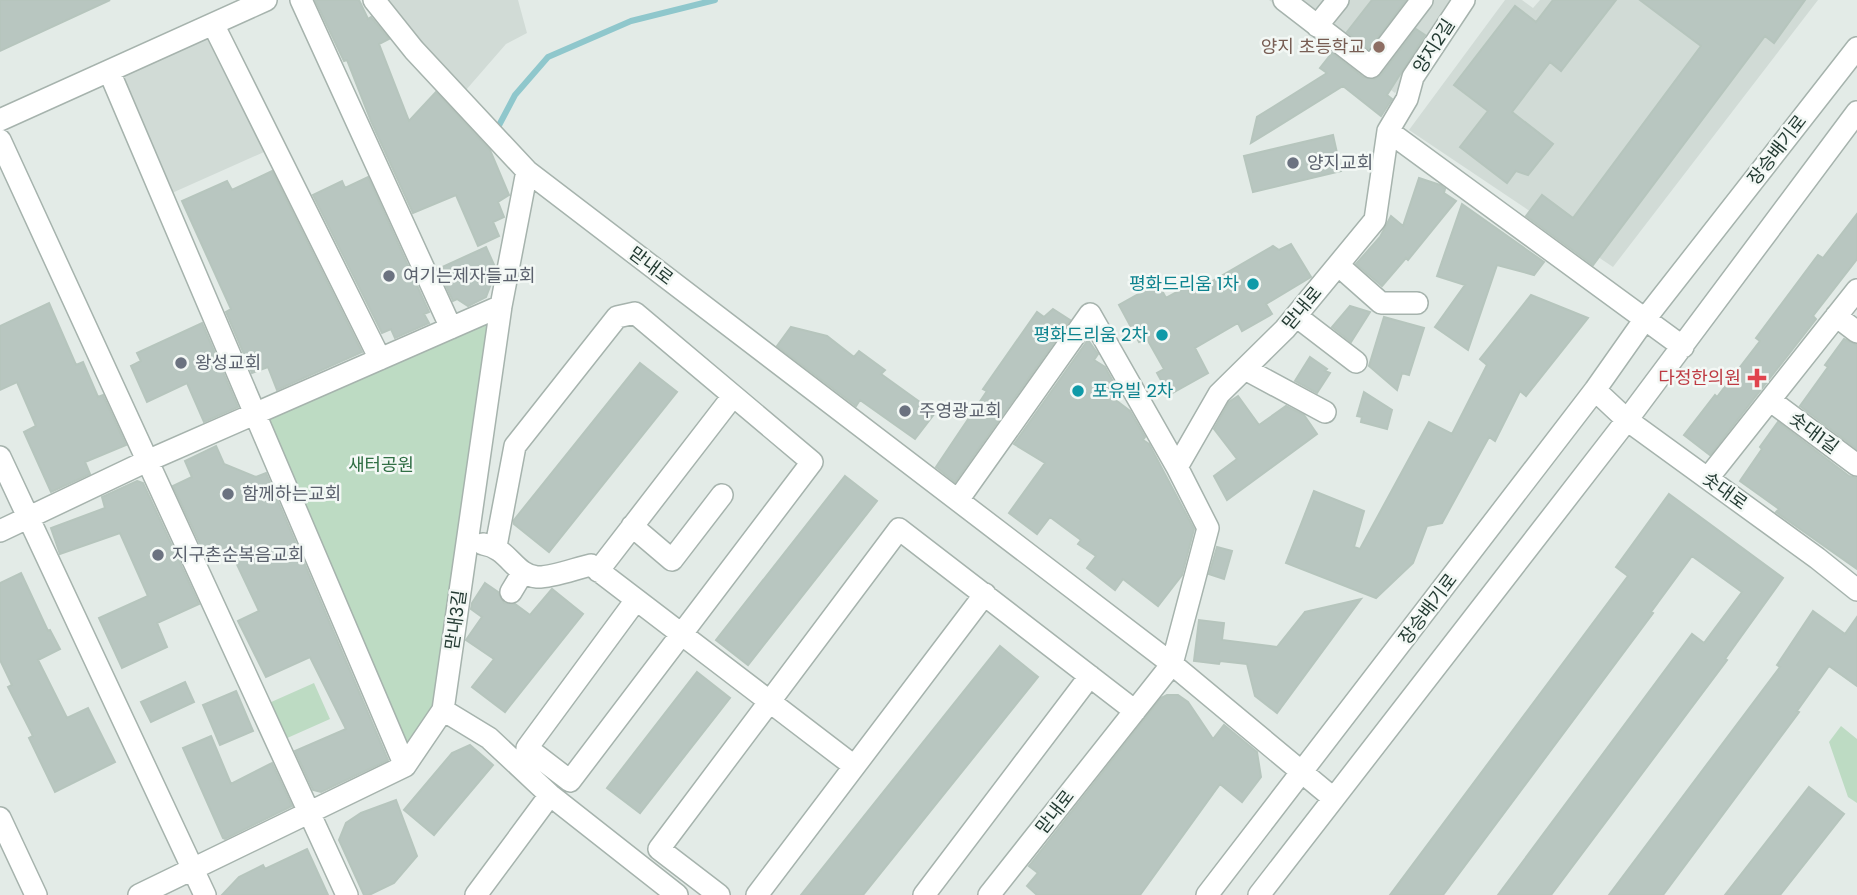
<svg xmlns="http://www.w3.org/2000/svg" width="1857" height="895" viewBox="0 0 1857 895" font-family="Poppins,'Noto Sans KR',sans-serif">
  <rect width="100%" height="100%" fill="#e3ebe7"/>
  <!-- built -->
  <path fill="#d1dbd6" d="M374,0H518L527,33L506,44L459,98Z
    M1269,0H1456L1395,93Z
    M1505,0H1522L1533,8L1540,0H1818L1613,267L1409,130Z
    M213,24L275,147L163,197L109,71Z"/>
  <!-- green -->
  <path fill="#bddbc3" d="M501,306L443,710L405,766L255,414Z
    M314,683L330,719L276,743L260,707Z
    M1841,726L1857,739V803L1848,797L1829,742Z"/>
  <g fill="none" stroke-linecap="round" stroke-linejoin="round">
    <!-- stream -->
    <path stroke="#8fc7cc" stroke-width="6" d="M496,131L515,95L548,57L631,21L715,0"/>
  </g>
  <!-- building -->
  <path fill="#b8c6c0" stroke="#b6c5bd" stroke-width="2" d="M0,0H110L0,51Z
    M315,0H359L368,19L371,17L389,39L379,44L409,121L436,92L490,150L509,195L498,202L504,217L493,222L499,236L478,246L456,195L413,213L371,121L347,60L344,61Z
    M1372,0H1406L1369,49L1347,32Z
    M1553,0H1616L1561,71L1550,62L1512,112L1553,144L1528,175L1516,171L1507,183L1460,147L1488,111L1454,85L1515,6L1536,22Z
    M1640,0H1805L1774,43L1765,36L1593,265L1526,216L1542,195L1573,218L1701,46Z
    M1416,29L1425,35L1387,95L1392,99L1381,116L1343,86L1251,143L1257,117L1327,73L1320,68L1332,53L1363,77L1375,79L1381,75Z
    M1333,135L1341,171L1253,192L1244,156Z
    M272,171L362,352L277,390L268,367L252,373L226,312L231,309L182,201L227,181L232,190Z
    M368,177L429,312L424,314L429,323L395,338L391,329L382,333L313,195L342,181L345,188Z
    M1419,178L1440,185L1445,189L1444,193L1456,201L1408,260L1406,258L1382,286L1356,264L1380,237L1391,216L1403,226Z
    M1462,204L1544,262L1534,275L1497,265L1468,350L1435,327L1465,285L1437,276Z
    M1857,214V259L1813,316L1816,319L1710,455L1684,435L1715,395L1717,397L1760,341L1756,338L1818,255L1823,258Z
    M1291,244L1311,277L1266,304L1272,314L1242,331L1238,323L1195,348L1208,373L1169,395L1157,373L1164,369L1147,339L1139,342L1119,305L1158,283L1166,298L1186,287L1190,294L1273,246L1279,250Z
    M486,247L495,267L488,272L492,281L486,297L468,306L457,299L453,301L438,269Z
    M1531,295L1588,318L1526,396L1520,391L1495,441L1489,437L1442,523L1427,526L1413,563L1376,598L1286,563L1314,491L1364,511L1354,547L1360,549L1429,422L1452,434L1487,365L1480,359Z
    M49,303L76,365L83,362L98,397L103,395L126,445L85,462L90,474L51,492L24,432L36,426L17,382L0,390V326Z
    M1350,306L1370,312L1351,342L1332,327Z
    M1053,309L1070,320L955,482L936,467L987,391L983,389L1037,312L1044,317Z
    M1384,317L1424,328L1409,375L1402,373L1397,390L1369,366Z
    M202,323L238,407L204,422L187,383L147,402L131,366L141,361L137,353Z
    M791,327L827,336L854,357L859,351L885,370L881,374L935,413L915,439L860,400L856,406L777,346Z
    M1844,339L1857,345V449L1800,406L1828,367L1825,365Z
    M1088,340L1098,354L1094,360L1105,367L1115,385L1109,395L1130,411L1145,437L1143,440L1149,444L1194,529L1182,575L1158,606L1123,579L1115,590L1087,568L1096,556L1078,544L1081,540L1050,517L1037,534L1009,513L1045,463L1014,444Z
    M1310,357L1327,369L1325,371L1330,373L1317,393L1295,381Z
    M640,363L677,392L549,552L514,524V520Z
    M1364,392L1392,410L1387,429L1361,422L1362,417L1357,416Z
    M1238,396L1259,425L1286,406L1304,415L1317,434L1227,500L1214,476L1237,459L1214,429L1229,402Z
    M1778,422L1849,476L1857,478V569L1776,512L1779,509L1740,481L1762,449L1760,447Z
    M216,446L224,464L256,477L266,473L388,760L321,792L313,790L295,751L346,729L310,657L266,677L238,621L259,611L233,556L201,546L173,486L192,477L185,461Z
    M845,476L877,501L748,665L716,640Z
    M137,481L143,483L199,604L157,623L167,647L122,668L99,618L148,596L120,533L60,554L51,528L105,508L102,497Z
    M1669,494L1783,578L1725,659L1727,660L1551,895H1498L1692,634L1704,643L1742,592L1692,556L1651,612L1653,613L1443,895H1390L1628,576L1616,567Z
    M1217,547L1232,551L1224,579L1209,574Z
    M21,573L48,631L50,630L60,649L38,660L67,718L88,708L115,762L55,792L29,738L33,736L8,687L12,685L0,660V583Z
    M485,583L498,592L504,603L515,604L530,615L552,589L583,614L505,712L472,687L494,659L466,640L482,617L471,609L472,603Z
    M1361,599L1277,713L1255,696L1247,664L1220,661L1219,664L1194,661L1199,620L1224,623L1222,640L1277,647L1305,612Z
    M1813,611L1845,634L1857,617V686L1829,666L1797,711L1799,712L1663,895H1609L1780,667L1777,665Z
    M1000,646L1038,677L863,895H801Z
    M697,672L730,698L640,813L607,788Z
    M185,682L194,702L151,722L141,702Z
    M236,691L253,731L220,745L203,705Z
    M1167,695H1178L1188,702L1213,739L1224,725L1257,752L1261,777L1242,802L1220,784L1140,895H1037L1027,886L1038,873L1029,866L1161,698Z
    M211,736L231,784L272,763L292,806L225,839L223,838L183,748Z
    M470,745L493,765L434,835L404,810L452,753Z
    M1809,787L1844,814L1780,895H1725Z
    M396,800L417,856L394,883L369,895H364L339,840L346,823L361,813Z
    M307,849L328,895H222L239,877L263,865L265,869Z"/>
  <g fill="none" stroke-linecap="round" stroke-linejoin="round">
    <!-- minor casing -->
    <g stroke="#a6b3ad" stroke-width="24">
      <path id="minor" d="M301,0L451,328
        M374,0L414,50L527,171L1172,664L1333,798
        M1284,0L1371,67L1422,0
        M213,24L380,359
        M1317,26L1338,0
        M109,71L405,766
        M0,120L266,0
        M1388,131L1683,347
        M0,140L347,895
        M1338,265L1381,303H1417
        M1296,316L1356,362
        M1836,316L1857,332
        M1245,369L1325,412
        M1595,390L1627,420L1817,558L1857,590
        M1771,401L1857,465
        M0,457L205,895
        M1177,467L1219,394L1285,329L1375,220L1388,131L1407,99L1413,77L1464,0
        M1708,478L1857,290
        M958,500L1090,314L1177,467L1208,528L1172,664L989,895
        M632,526L672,560L722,495
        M0,531L147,461L501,306
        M483,544C509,548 514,575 537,577C550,578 577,568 591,565L854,766
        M496,546L515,446L617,317L635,313L812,462L570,781L527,748L636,600
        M598,571L733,396
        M511,592L523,572
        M443,710L489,738L550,795L677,895
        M0,818L36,895
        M139,895L405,766L443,710L501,306L527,171
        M476,895L550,795
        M719,895L659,849L899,529L1135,711
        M757,895L985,594
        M924,895L1090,676
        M1207,895L1595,390L1645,319L1857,48
        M1259,895L1627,420L1857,112"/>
    </g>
    <!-- minor -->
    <use href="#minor" stroke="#fff" stroke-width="21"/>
  </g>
  <!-- markers -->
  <circle fill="#8d6e63" stroke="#f3f8f5" stroke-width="2.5" cx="1379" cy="47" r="7"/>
  <g fill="#6b7280" stroke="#f3f8f5" stroke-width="2.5">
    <circle cx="1293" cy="163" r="7"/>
    <circle cx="389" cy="276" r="7"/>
    <circle cx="181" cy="363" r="7"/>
    <circle cx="905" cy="411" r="7"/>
    <circle cx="228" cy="494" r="7"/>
    <circle cx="158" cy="555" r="7"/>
  </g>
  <g fill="#0f9aa8" stroke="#f3f8f5" stroke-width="2.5">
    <circle cx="1253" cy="284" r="7"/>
    <circle cx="1162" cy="335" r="7"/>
    <circle cx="1078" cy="391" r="7"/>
  </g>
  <path fill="#e0444e" stroke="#f3f8f5" stroke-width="2.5" d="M1753.5 367.5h7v7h7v7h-7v7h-7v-7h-7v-7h7z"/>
  <g text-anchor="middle" stroke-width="5" stroke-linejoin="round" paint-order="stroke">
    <!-- street labels -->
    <g font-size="18" fill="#243b33" stroke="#f3f8f5">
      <text transform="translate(1434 46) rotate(-57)" y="6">양지2길</text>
      <text transform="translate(1777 150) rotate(-52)" y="6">장승배기로</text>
      <text transform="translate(651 266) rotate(37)" y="6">맏내로</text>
      <text transform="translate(1302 308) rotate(-50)" y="6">맏내로</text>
      <text transform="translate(1814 433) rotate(37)" y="6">솟대1길</text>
      <text transform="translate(1725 491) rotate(36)" y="6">솟대로</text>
      <text transform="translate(1428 609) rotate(-53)" y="6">장승배기로</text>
      <text transform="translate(456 620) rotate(-82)" y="6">맏내3길</text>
      <text transform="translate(1055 812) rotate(-52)" y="6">맏내로</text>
    </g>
    <!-- education labels -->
    <g font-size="18" fill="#785e54" stroke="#f3f8f5" text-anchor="end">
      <text x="1365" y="53">양지 초등학교</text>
    </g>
    <!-- worship labels -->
    <g font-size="18" fill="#5b616d" stroke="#f3f8f5" text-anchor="start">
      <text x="1307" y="169">양지교회</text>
      <text x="403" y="282">여기는제자들교회</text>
      <text x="195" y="369">왕성교회</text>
      <text x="919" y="417">주영광교회</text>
      <text x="242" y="500">함께하는교회</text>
      <text x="172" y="561">지구촌순복음교회</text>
    </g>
    <!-- culture labels -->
    <g font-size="18" fill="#0d838f" stroke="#f3f8f5" text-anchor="end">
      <text x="1239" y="290">평화드리움 1차</text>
      <text x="1148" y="341">평화드리움 2차</text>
      <text x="1092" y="397" text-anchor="start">포유빌 2차</text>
    </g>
    <!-- health labels -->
    <g font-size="18" fill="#be3a42" stroke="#f3f8f5" text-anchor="end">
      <text x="1741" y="384">다정한의원</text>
    </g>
    <!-- park labels -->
    <g font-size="18" fill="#316f45" stroke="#f3f8f5">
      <text x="381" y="471">새터공원</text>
    </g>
  </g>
</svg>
